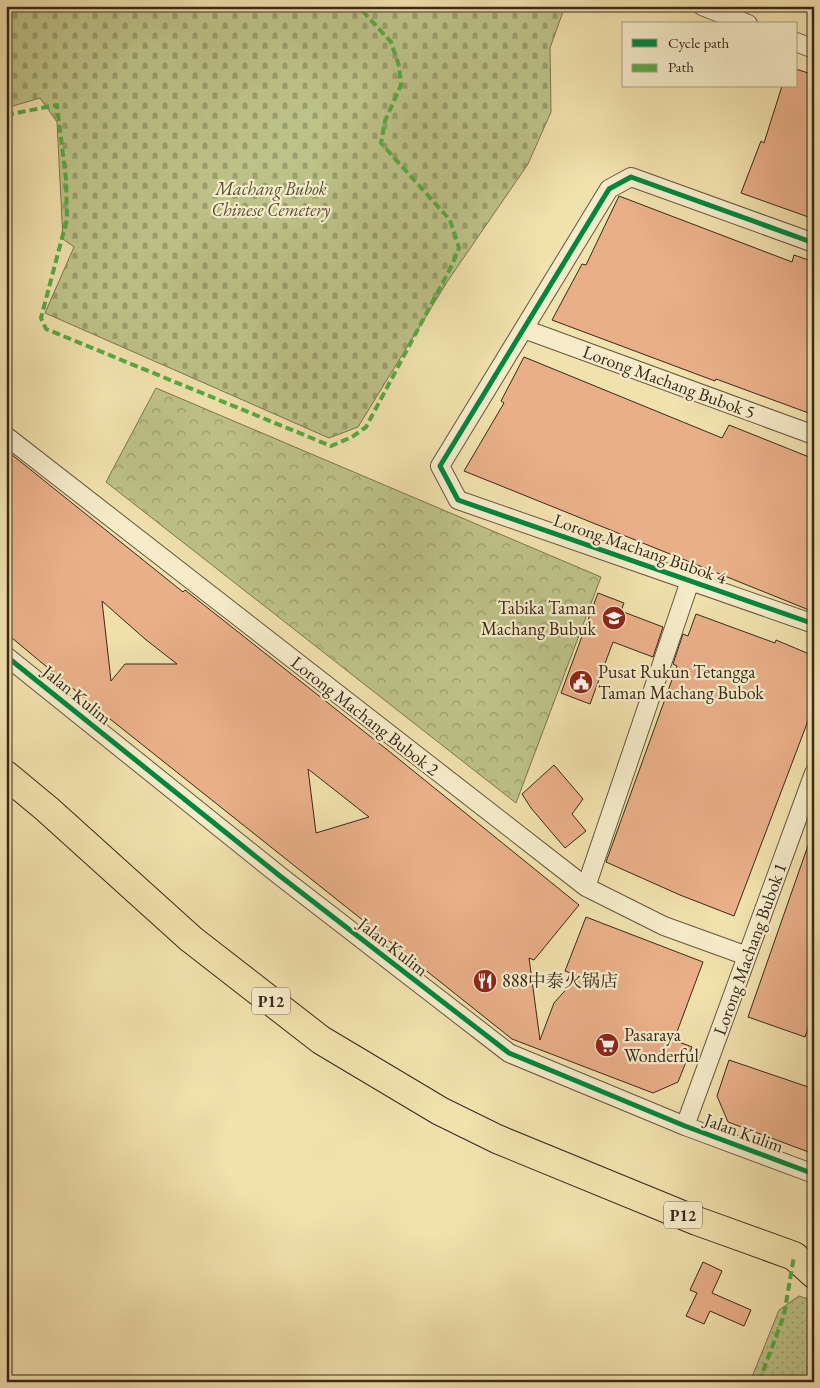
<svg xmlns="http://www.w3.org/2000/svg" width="820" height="1388" viewBox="0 0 820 1388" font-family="'EB Garamond','Noto Serif SC',serif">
  <defs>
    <pattern id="grass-dots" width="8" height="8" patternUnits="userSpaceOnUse" patternTransform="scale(1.25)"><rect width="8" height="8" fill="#bdc288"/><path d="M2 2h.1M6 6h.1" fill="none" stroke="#9b9e6e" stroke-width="1.8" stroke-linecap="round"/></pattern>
    <pattern id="forest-crowns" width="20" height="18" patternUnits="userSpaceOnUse" patternTransform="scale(1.25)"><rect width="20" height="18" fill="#bdc288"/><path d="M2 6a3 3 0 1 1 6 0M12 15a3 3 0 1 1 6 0" fill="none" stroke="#9b9e6e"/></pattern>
    <pattern id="cemetery-stones" width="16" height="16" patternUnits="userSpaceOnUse" patternTransform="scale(1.25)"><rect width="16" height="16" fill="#bdc288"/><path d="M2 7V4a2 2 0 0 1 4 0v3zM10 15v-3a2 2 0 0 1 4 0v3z" fill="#9b9e6e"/></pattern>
  </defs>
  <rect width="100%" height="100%" fill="#f1e1ad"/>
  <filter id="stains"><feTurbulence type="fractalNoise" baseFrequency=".004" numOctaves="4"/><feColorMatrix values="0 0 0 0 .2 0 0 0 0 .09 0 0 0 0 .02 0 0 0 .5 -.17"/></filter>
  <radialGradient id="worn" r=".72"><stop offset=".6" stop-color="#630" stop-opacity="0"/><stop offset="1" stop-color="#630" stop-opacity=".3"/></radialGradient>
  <!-- grass -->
  <path fill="url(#grass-dots)" stroke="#7b7551" d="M799,1296L814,1301V1382H750L779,1310Z"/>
  <!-- forest -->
  <path fill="url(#forest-crowns)" stroke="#7b7551" d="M156,388L601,577L516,803L106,482Z"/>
  <!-- cemetery -->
  <path fill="url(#cemetery-stones)" stroke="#7b7551" d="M6,6H565L550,48L551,112L528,164L447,282L358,427L329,438L45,313L74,247L63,239L57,122L40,98L6,108Z"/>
  <!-- building -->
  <path fill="#e9af89" stroke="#39281a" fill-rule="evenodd" d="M796,69L814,75V219L741,193L761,141L764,143L782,86H796Z
    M619,196L792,262L794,255L814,262V415L716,379L715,381L552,320L582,264L586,265Z
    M524,357L722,438L729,425L814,459V612L464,471L504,403L501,401Z
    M6,450L183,592L185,590L390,752L579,905L534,960L529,958L540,1040L554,1003L578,976L565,971L586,917L703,962L674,1040L692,1047L678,1082L653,1093L512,1039L95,707L6,633ZM102,601L145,639L177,664H125L111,681ZM308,769L369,817L316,833Z
    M598,593L624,603L621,611L663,627L653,657L613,642L590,704L561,693Z
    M696,614L775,643L776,640L814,656V705L734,916L680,895L606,862L677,666L673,664L683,634L688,636Z
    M554,765L583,799L572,814L586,831L565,848L531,808L522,794Z
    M811,837L814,838V1011L805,1037L748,1017Z
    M729,1060L814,1089V1154L728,1122L717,1096Z
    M703,1262L722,1271L712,1293L751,1310L744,1326L710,1311L704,1324L686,1316L697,1293L690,1290Z"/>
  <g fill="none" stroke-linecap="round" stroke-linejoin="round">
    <!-- minor casing -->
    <g stroke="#67563f" stroke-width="20">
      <path id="minor" d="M702,6L748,24
        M796,42L814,49
        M814,243L631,177L609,189L440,466L458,500L814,624
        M524,329L814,435
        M6,436L586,887L664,926L747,956
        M6,656L280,876L509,1053L685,1126L814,1174
        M586,887L690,581
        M685,1126L814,773"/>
    </g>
    <!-- primary casing -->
    <g stroke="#39281a" stroke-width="30">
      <path id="primary" d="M6,775L47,809L191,939L321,1040L440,1111L497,1139L697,1221L794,1256L814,1274"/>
    </g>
    <!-- minor -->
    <use href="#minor" stroke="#f6ecca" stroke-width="18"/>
    <!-- primary -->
    <use href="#primary" stroke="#f1e1ad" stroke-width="28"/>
    <!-- quiet -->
    <path stroke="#55aa42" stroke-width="4" stroke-dasharray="8 4" stroke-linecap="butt" d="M6,115L57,105L66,179L67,219L41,318L46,329L331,446L352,437L366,427L450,269L459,248L450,220L381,143L385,121L401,85L399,66L391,42L358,6
      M759,1382L784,1315L794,1256"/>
    <!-- cycleway casing -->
    <g stroke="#f6ecca" stroke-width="8">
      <path id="cycleway" d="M814,243L631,177L609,189L440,466L458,500L814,624
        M6,656L280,876L509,1053L685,1126L814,1174"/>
    </g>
    <!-- cycleway -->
    <use href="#cycleway" stroke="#00873e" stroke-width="5"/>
  </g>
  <!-- icons -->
  <defs>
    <g id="school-disc" transform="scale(1.25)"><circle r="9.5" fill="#8f2418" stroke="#f6ecca"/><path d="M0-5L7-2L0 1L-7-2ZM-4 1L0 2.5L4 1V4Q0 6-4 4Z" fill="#fff"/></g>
    <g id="civic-disc" transform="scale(1.25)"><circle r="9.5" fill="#8f2418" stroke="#f6ecca"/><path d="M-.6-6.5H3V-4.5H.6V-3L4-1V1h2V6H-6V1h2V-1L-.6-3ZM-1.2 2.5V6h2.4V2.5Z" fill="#fff"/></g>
    <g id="restaurant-disc" transform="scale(1.25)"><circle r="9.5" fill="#8f2418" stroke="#f6ecca"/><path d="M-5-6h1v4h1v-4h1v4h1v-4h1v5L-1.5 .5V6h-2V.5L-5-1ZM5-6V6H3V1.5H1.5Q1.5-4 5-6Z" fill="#fff"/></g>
    <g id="supermarket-disc" transform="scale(1.25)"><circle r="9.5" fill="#8f2418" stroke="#f6ecca"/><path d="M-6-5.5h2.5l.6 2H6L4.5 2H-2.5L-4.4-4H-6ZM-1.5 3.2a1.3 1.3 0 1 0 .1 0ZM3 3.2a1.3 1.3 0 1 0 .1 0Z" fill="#fff"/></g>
  </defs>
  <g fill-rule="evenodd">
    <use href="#school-disc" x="614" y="618"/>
    <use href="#civic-disc" x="581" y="682"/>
    <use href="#restaurant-disc" x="485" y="981"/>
    <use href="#supermarket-disc" x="607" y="1045"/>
  </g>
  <g text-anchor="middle" stroke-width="4.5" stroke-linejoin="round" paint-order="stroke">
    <!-- shield labels -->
    <g fill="#f6ecca" stroke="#72634f" stroke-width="1">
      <rect x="252" y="987.5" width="38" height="27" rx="4"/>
      <rect x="664" y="1201.5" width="38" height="27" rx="4"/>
    </g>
    <g font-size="16" font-weight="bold" fill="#39281a">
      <text x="271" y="1007">P12</text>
      <text x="683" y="1221">P12</text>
    </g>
    <!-- park labels -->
    <g font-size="18" font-style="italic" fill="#5a4e36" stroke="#f6ecca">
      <text x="271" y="195">Machang Bubok<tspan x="271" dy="21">Chinese Cemetery</tspan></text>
    </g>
    <!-- street labels -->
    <g font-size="18" fill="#39281a" stroke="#f6ecca">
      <text transform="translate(669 382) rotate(20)" y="6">Lorong Machang Bubok 5</text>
      <text transform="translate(640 549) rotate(19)" y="6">Lorong Machang Bubok 4</text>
      <text transform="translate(77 695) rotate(39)" y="6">Jalan Kulim</text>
      <text transform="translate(365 716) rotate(38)" y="6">Lorong Machang Bubok 2</text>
      <text transform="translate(393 947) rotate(38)" y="6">Jalan Kulim</text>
      <text transform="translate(750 949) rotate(-70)" y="6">Lorong Machang Bubok 1</text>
      <text transform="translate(744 1133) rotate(20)" y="6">Jalan Kulim</text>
    </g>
    <!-- poi labels -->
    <g font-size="18" fill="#39281a" stroke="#f6ecca" text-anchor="start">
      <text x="596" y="614" text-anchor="end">Tabika Taman<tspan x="596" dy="21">Machang Bubuk</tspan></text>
      <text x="598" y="678">Pusat Rukun Tetangga<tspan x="598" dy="21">Taman Machang Bubok</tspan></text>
      <text x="502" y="987">888中泰火锅店</text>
      <text x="624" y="1041">Pasaraya<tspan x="624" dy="21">Wonderful</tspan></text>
    </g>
  </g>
  <!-- margin -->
  <rect width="820" height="1388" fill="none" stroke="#f1e1ad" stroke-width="25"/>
  <rect x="8" y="8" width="805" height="1373" fill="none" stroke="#39281a" stroke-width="2.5"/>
  <rect x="12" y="12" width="795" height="1363" fill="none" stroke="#39281a"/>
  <!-- legend -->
  <rect x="622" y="22" width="175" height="65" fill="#f6ecca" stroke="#aa9e84"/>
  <rect x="632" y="39" width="25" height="8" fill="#00873e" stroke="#aa9e84"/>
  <text x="668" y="48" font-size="15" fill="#39281a">Cycle path</text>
  <rect x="632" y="64" width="25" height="8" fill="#55aa42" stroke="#aa9e84"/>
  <text x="668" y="72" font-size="15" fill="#39281a">Path</text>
  <rect width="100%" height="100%" filter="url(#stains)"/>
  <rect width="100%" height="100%" fill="url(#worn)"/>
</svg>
